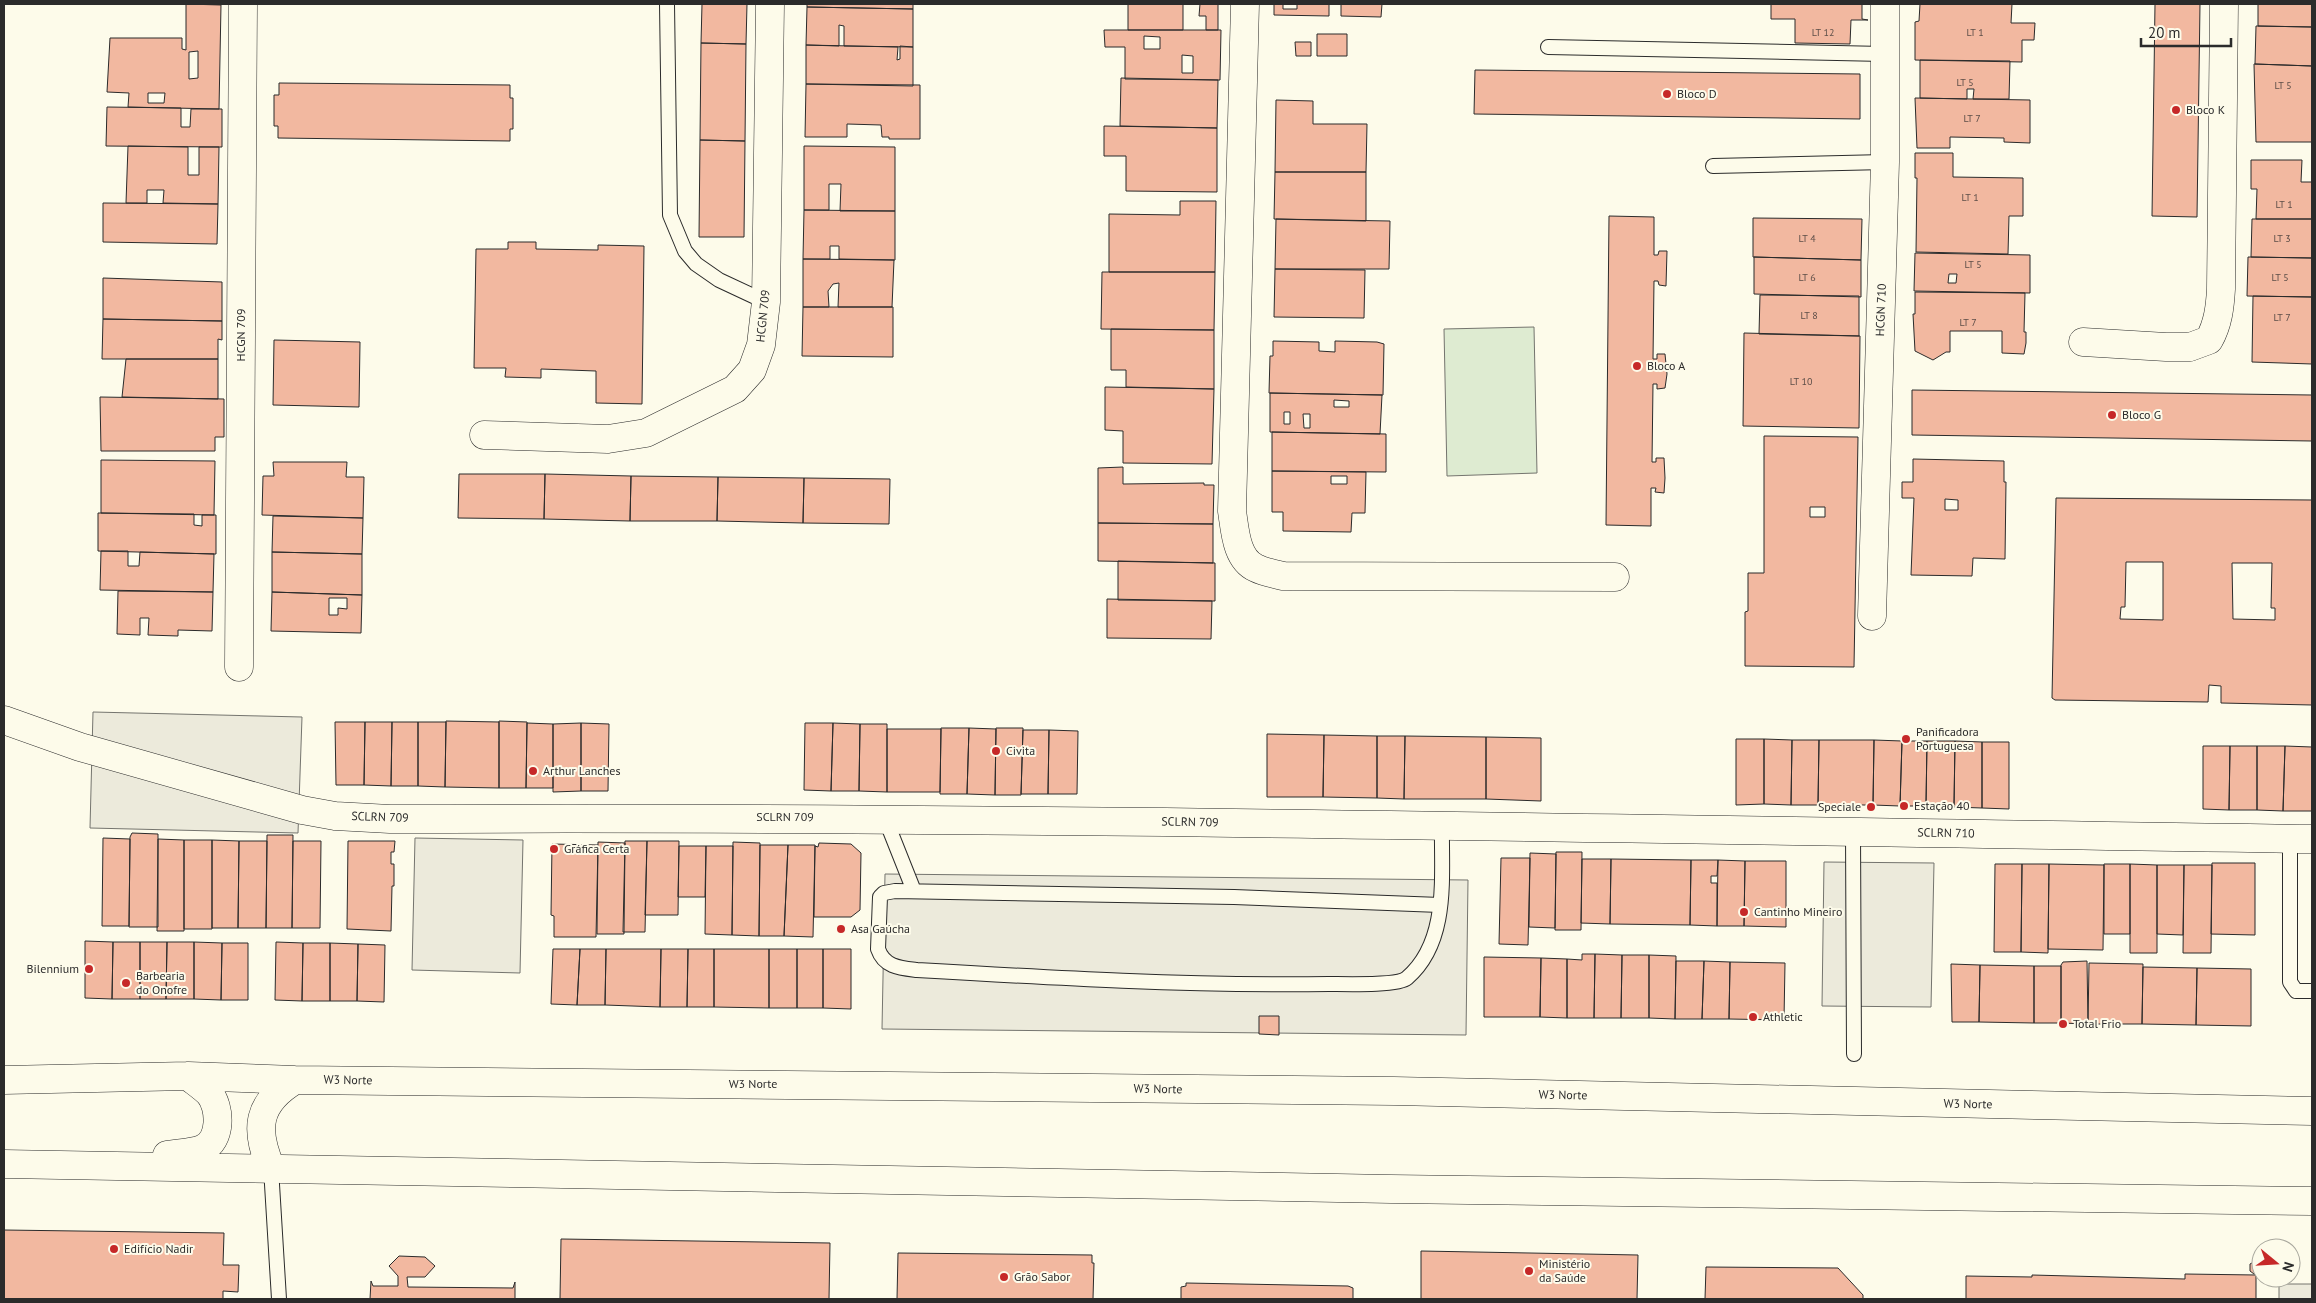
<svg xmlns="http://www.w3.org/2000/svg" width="2316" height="1303" viewBox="0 0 2316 1303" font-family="'PT Sans',sans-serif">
  <rect width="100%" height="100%" fill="#fdfbea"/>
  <!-- garden -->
  <path fill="#deebd1" stroke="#74746e" d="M1534,327L1537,473L1447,476L1444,329Z"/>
  <!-- parking -->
  <path fill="#eceadb" stroke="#74746e" d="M93,712L302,717L298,833L90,828Z
    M415,838L523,840L520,973L412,970Z
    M1824,862L1934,863L1931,1007L1822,1006Z
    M885,874L1468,880L1466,1035L882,1029Z
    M2279,1284H2312V1299H2279Z"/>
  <!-- building -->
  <path fill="#f2b8a0" stroke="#2b2b2b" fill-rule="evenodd" d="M186,4L221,5L219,109L128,107L129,93L107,92L110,38H182V49L186,50ZM198,51V78L189,79V52ZM148,93H165L164,103H148Z
    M702,4H747L746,44L701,43Z
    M807,4H913V9L807,7Z
    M1128,4H1183V30H1128Z
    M1200,4H1218V30H1206V16H1199Z
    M1274,4H1283V9H1297V4H1329V16L1274,15Z
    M1341,4H1382L1381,17L1341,16Z
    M1771,4H1862V19L1868,20H1851L1850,44L1795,43V19H1771Z
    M1920,4H2012L2011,23H2035L2034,40H2022V62L1915,60V22L1919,21Z
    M2155,4H2200L2197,217L2152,216Z
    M2258,4H2312V27L2258,26Z
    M807,7L913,9V47L844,46V26L839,25V46L806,45Z
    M2256,26L2312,27V66L2255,64Z
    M1104,30H1221L1220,80L1125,79V47H1105ZM1144,36L1160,37V49H1144ZM1182,55L1193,56V73H1182Z
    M1317,34H1347V56H1317Z
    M1295,42H1311V56H1296Z
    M701,43L746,44L745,141L700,140Z
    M806,45L898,47L897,60L900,59V46L913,47V86L806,84Z
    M1920,60L2010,61L2009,99H1973L1974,89H1967V99L1920,98Z
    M2254,64L2312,66V142H2256Z
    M1475,70L1860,74V119L1474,114Z
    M1121,78L1218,80L1217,128L1120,126Z
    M279,83L510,85V98H513V129H510V141L278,138V126H274V95H279Z
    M806,84L920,85V139H889V137H882L881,125L847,124V137H805Z
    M1915,98L2030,100V143L2004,142V138L1950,137V148H1917Z
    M1276,100L1313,101V124H1367L1366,172H1275Z
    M107,107L181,108V127H190L191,109H222V147L106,146Z
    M1104,126L1217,128V192L1126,191V156H1104Z
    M700,140L745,141L744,237H699Z
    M128,146L188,147V175H199V147H219L218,204L163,203L164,190H147V203H126Z
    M804,146L895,147V211H840L841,184H829V210H804Z
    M1915,153H1953V177L2023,178V216H2009L2008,254L1916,252L1917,178H1915Z
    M2251,160H2302L2301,182H2312V219H2256L2257,189H2251Z
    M1275,172H1366V221L1274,219Z
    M1180,201H1216L1215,272H1109V214L1180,215Z
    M103,203L218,204L217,244L103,242Z
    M804,210L895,211V260L839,259V246H830V259H803Z
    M1609,216L1654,217V255H1658L1659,251H1667L1666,286L1659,285L1658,281H1654L1653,359H1657V354H1665L1667,374L1665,388L1657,389V384H1653L1652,462H1656V458H1664L1665,478L1664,493L1655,492L1656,488H1651V526L1606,525Z
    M1753,218L1862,219L1861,260L1753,257Z
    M1276,219L1390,221L1389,269H1275Z
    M2252,219H2312V258L2251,257Z
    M508,242H536V249L598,250V245L644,246L642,404L596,403V371L541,369V378L505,377L506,368H474L476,249H508Z
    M1915,253L2030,255V293L1914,291ZM1949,274H1957L1956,283H1948Z
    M1754,257L1861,260V297L1754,294Z
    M2248,257L2312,258V297L2247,296Z
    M803,259L894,260L892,307H838L839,283L833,284L828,291L829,307H803Z
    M1275,269L1365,270L1364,318L1274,317Z
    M1102,272H1215L1214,330L1101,329Z
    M103,278L222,282V321L103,319Z
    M1915,292L2025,293L2024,332H2026V343L2024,354L2002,353V331H1950V352H1946L1933,360L1915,351L1913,314H1915Z
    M1760,295L1859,296V336L1759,334Z
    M2253,296L2312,297V364L2252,362Z
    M803,307H893V357L802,356Z
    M103,319L222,321V340L218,339V359H102Z
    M1111,329L1214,330V389L1126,387V370H1111Z
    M1744,333L1860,336L1859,428L1743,426Z
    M274,340L360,342L359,407L273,405Z
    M1273,341L1319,342V351L1335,352V341L1377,342L1384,344L1383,395L1269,393L1270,356H1273Z
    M126,359H218V399L122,397Z
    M1105,387L1214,389L1212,464L1123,463V431L1105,430Z
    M1912,390L2312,395V441L1912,435Z
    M1270,393L1382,395L1380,434L1270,432ZM1334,400L1349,401V407H1334ZM1284,412H1290V424H1284ZM1303,414H1310V428H1304Z
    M100,397L224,399V437H215V451H101Z
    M1272,432L1386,434V472L1272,471Z
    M1764,436L1858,437L1854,667L1745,666V612L1748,611V573H1764ZM1810,507H1825V517H1810Z
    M1913,459L2004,461V482H2006L2005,559L1973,558L1972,576L1911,575L1914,498H1902V482H1913ZM1945,499L1958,500V510H1945Z
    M101,460L215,461L214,515L101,513Z
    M273,462H347L346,477H364L363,518L262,515L263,476H274Z
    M1123,467V484L1204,483V485H1214L1213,524L1098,523V468Z
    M1272,471L1366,472L1365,513H1352L1351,532L1283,531V512H1272ZM1331,476H1347V484H1331Z
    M459,474H545L544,519L458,518Z
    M545,474L631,476L630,521L544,519Z
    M631,476L718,477L717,521H630Z
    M718,477L804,478L803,523L717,521Z
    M804,478L890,479L889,524L803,523Z
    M2056,498L2312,500V705L2221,703V686L2209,685L2208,702L2055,700L2052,698ZM2126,562H2163V620L2120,619L2121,607H2125ZM2232,563H2272L2271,608H2275V620L2233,619Z
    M98,513L194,514V525L202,526V515H216V554L98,551Z
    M273,516L363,518L362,554L272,552Z
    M1098,523L1213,524V563L1098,561Z
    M101,551H128V566H139L140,552L214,554L213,592L100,590Z
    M272,552L362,554V595L272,592Z
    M1118,561L1215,563V601L1118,600Z
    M118,591L213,592L212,631L178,630V636L148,635L149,618H140V635L117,634Z
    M272,592L362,595L361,633L271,631ZM329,598H347V609L338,608V615H329Z
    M1107,599L1212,601L1211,639L1107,638Z
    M446,721L499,722V788L445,787Z
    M499,721L527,722L526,788H499Z
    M335,722H365L364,785H336Z
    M365,722H392L391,786L364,785Z
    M392,722H418V786H391Z
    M418,722H446L445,787L418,786Z
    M527,723L553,724V788H526Z
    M581,723L609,724L608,791H581Z
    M581,723V791L553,792V724Z
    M805,723H833L831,791L804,790Z
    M833,723L860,724L859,791H831Z
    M860,724H887V792L859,791Z
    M941,728H969L967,794H940Z
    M969,728L996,729L995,795L967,794Z
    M996,728H1023L1021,795H995Z
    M887,729H941L940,792H887Z
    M1023,730H1049L1048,794H1021Z
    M1049,730L1078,731L1077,794H1048Z
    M1267,734L1324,735L1323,797H1267Z
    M1324,735L1377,736V798L1323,797Z
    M1377,736H1405L1404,799L1377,798Z
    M1405,736L1486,737V799H1404Z
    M1486,737L1541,738V801L1486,799Z
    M1736,739H1764V804L1736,805Z
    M1764,739L1792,740L1791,805L1764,804Z
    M1792,740H1819L1818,805H1791Z
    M1819,740H1874L1873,805H1818Z
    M1874,740L1902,741L1900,806L1873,805Z
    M1902,741H1927L1926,806H1900Z
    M1927,741H1955L1954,805L1926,804Z
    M1955,741L1982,742V808L1954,807Z
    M1982,742H2009V809L1982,808Z
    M2203,746H2230L2229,810L2203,809Z
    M2230,746H2257V810H2229Z
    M2257,746H2285L2283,811L2257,810Z
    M2285,746L2312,747V811H2283Z
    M132,833L158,834V927H129L130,837Z
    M267,835H293L292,928H266Z
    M103,838L130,839L129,926H102Z
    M158,839L184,840V931H157Z
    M184,840H212V929H184Z
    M212,840L239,841L238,928H212Z
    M239,841H267L266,928H238Z
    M293,841H321L320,928H292Z
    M348,841H395L394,852H391V864H394V886H392L391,931L347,929Z
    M625,841H647L645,932H623Z
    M647,841H679L678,915H645Z
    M598,842L625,843L624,934H597Z
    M733,842L760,843L759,936L732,935Z
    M819,843L851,844L861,853L860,910L851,917H814L815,846L818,847Z
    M552,844L598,845L596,937H554V916L551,915Z
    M760,845H788L784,936H759Z
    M788,845H815L813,937L784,936Z
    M679,846H706L705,897H678Z
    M706,846H733L732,935L705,934Z
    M1556,852H1582L1581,930H1555Z
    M1530,853L1556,854L1555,928L1529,927Z
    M1501,858H1530L1528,945L1499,944Z
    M1582,859H1611L1610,924L1581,923Z
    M1611,859L1691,860L1690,925L1610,924Z
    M1691,860H1718L1717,876H1711V883H1717V926L1690,925Z
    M1718,860L1745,861L1744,926H1717Z
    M1745,861H1786V927L1744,926Z
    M2212,863H2255V935L2211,934Z
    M1995,864H2022L2021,952H1994Z
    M2022,864H2049L2048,953L2021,952Z
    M2049,864L2104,865L2103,950L2048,949Z
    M2104,864H2130V934H2104Z
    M2130,864L2157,865V953H2130Z
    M2157,865H2184L2183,935L2157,934Z
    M2184,865H2212L2211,953H2183Z
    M85,941L113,942L112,999L85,998Z
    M113,942H140V999H112Z
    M140,942H167L166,999H140Z
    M167,942H194V999H166Z
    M194,942L222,943L221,1000L194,999Z
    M276,942L303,943L302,1001L275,1000Z
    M222,943H248V1000H221Z
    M303,943H330V1001H302Z
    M330,943L358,944L357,1001H330Z
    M358,944L385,945L384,1002L357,1001Z
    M553,949H580L577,1005L551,1004Z
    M580,949H606L605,1005H577Z
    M606,949H661L660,1007L605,1005Z
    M661,949H688L687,1007H660Z
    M688,949H714V1007H687Z
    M714,949H769V1008L714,1007Z
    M769,949H797V1008H769Z
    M797,949H823V1008H797Z
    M823,949H851V1009L823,1008Z
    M1582,954H1595L1594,1018H1567V959L1582,960Z
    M1595,954L1622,955L1621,1018H1594Z
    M1622,955H1649V1018H1621Z
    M1649,955L1676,956L1675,1019L1649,1018Z
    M1484,957L1541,958L1540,1017H1484Z
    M1541,958L1567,959V1018L1540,1017Z
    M1676,961H1704L1702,1019H1675Z
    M1704,961L1730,962L1729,1019H1702Z
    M2087,961L2088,1024L2061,1023V965L2063,962Z
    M1730,962L1785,963L1784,1020L1729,1019Z
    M2089,963L2143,964L2142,1024H2088Z
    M1951,964L1980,965L1979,1022H1952Z
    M1980,965L2034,966V1023L1979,1022Z
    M2034,966H2061V1023H2034Z
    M2143,967L2197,968L2196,1025L2142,1024Z
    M2197,968L2251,969V1026L2196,1025Z
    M1259,1016H1279V1035L1259,1034Z
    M4,1230L224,1233L223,1265H239L238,1292L223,1291V1299H4Z
    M561,1239L830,1243L829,1299H560Z
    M1421,1251L1638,1255L1637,1299H1421Z
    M898,1253L1092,1255V1263H1094L1093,1299H897Z
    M399,1256L425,1257L435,1266L425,1277H407L408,1287L513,1288L515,1282V1299H370L371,1281L373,1286H398V1276L389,1266Z
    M2258,1260L2261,1262V1275L2258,1277L2250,1271V1264Z
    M1706,1267L1838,1268L1863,1295V1299H1705Z
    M2185,1274L2256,1275V1299H1966V1276L2032,1277V1275L2185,1279Z
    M1186,1283L1348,1286L1353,1288V1299H1181V1287L1186,1286Z"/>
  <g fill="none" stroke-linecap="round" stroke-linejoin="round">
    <!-- service casing -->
    <g stroke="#2b2b2b" stroke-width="16">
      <path id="service" d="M667,4L670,215L685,251L696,264L719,280L766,302
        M1548,47L1884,54
        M1713,166L1885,162
        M885,818L914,891
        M1853,831L1854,1054
        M2290,839V982L2296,991H2312
        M1440,905L1234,897L895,891L884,893L880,897L878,949C884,967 900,968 917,970C1054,978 1191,986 1329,984C1343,984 1398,986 1407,978C1450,941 1441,875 1442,824
        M271,1168L279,1299"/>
    </g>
    <!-- minor casing -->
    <g stroke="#2b2b2b" stroke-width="29">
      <path id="minor" d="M1245,4L1232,511C1235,530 1236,559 1256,568C1264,572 1274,574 1283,576L1615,577
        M2083,342L2166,347H2190L2209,340C2218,324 2220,307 2221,289L2224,4
        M484,435L608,439L646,433L735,389L752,370L761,345L766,302L770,4
        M1872,616L1885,162V4
        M239,667L243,4"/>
    </g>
    <!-- tertiary casing -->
    <g stroke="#2b2b2b" stroke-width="29">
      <path id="tertiary" d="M4,720L80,747L302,810L335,816L390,819C1031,816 1672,830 2312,839"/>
    </g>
    <!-- primary casing -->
    <g stroke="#2b2b2b" stroke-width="29">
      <path id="primary" d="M4,1080L188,1076L295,1080L1394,1091L2312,1111
        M167,1155C178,1153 192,1153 202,1149C222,1141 221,1107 209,1093C203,1087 194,1081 188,1076
        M4,1164L1391,1189L2312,1201
        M271,1168C254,1129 257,1103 295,1080"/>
    </g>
    <!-- service -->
    <use href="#service" stroke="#fdfbea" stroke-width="14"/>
    <!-- minor -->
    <use href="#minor" stroke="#fdfbea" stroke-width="28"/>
    <!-- tertiary -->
    <use href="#tertiary" stroke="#fdfbea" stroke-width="28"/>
    <!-- primary -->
    <use href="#primary" stroke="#fdfbea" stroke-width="28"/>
  </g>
  <!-- markers -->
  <g fill="#c62828" stroke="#fdfbea" stroke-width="2">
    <circle cx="1667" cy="94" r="5"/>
    <circle cx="2176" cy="110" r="5"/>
    <circle cx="1637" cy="366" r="5"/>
    <circle cx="2112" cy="415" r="5"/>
    <circle cx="1906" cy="739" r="5"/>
    <circle cx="996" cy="751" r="5"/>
    <circle cx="533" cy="771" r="5"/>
    <circle cx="1904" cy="806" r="5"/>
    <circle cx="1871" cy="807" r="5"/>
    <circle cx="554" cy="849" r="5"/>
    <circle cx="1744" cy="912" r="5"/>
    <circle cx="841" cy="929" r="5"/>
    <circle cx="89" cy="969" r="5"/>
    <circle cx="126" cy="983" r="5"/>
    <circle cx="1753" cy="1017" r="5"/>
    <circle cx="2063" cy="1024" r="5"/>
    <circle cx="114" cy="1249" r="5"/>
    <circle cx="1529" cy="1271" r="5"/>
    <circle cx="1004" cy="1277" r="5"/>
  </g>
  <g text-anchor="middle" stroke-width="4" stroke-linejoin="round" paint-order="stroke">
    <!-- number labels -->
    <g font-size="10" fill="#5d4e48">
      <text x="1823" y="36">LT 12</text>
      <text x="1975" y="36">LT 1</text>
      <text x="1965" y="86">LT 5</text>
      <text x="2283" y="89">LT 5</text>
      <text x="1972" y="122">LT 7</text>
      <text x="1970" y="201">LT 1</text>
      <text x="2284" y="208">LT 1</text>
      <text x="1807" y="242">LT 4</text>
      <text x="2282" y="242">LT 3</text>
      <text x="1973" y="268">LT 5</text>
      <text x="1807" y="281">LT 6</text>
      <text x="2280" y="281">LT 5</text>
      <text x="1809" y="319">LT 8</text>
      <text x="2282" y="321">LT 7</text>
      <text x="1968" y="326">LT 7</text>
      <text x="1801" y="385">LT 10</text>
    </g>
    <!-- poi labels -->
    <g font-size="12" fill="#2b2b2b" stroke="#fdfbea" text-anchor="start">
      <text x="1677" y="98">Bloco D</text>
      <text x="2186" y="114">Bloco K</text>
      <text x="1647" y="370">Bloco A</text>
      <text x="2122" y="419">Bloco G</text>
      <text x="1916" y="736">Panificadora<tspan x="1916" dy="14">Portuguesa</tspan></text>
      <text x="1006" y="755">Civita</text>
      <text x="543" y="775">Arthur Lanches</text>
      <text x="1914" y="810">Estação 40</text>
      <text x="1861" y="811" text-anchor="end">Speciale</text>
      <text x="564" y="853">Gráfica Certa</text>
      <text x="1754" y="916">Cantinho Mineiro</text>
      <text x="851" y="933">Asa Gaúcha</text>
      <text x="79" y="973" text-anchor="end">Bilennium</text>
      <text x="136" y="980">Barbearia<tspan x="136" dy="14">do Onofre</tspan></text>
      <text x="1763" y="1021">Athletic</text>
      <text x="2073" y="1028">Total Frio</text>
      <text x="124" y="1253">Edifício Nadir</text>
      <text x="1539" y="1268">Ministério<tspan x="1539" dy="14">da Saúde</tspan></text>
      <text x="1014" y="1281">Grão Sabor</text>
    </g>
    <!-- street labels -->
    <g font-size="12" fill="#2b2b2b" stroke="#fdfbea">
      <text transform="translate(1881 310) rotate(-88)" y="4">HCGN 710</text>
      <text transform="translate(763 316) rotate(-84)" y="4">HCGN 709</text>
      <text transform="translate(241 335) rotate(-90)" y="4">HCGN 709</text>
      <text transform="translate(380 817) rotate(2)" y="4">SCLRN 709</text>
      <text x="785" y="821">SCLRN 709</text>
      <text transform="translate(1190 822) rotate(1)" y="4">SCLRN 709</text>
      <text transform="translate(1946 833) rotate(1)" y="4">SCLRN 710</text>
      <text transform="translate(348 1080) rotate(1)" y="4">W3 Norte</text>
      <text x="753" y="1088">W3 Norte</text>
      <text transform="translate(1158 1089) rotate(1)" y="4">W3 Norte</text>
      <text transform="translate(1563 1095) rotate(1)" y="4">W3 Norte</text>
      <text transform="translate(1968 1104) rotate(1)" y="4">W3 Norte</text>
    </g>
  </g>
  <!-- border -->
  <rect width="2316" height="1303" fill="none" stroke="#2b2b2b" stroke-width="10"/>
  <!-- north arrow -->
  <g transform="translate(2276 1263) rotate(108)"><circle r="24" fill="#fdfbea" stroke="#a9a89e"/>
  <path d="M0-4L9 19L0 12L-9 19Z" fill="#c62828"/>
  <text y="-8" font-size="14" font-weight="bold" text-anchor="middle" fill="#2b2b2b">N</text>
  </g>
  <!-- scale -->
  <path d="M2141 38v8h90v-8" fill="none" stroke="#2b2b2b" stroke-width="2.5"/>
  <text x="2148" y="38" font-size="15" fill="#2b2b2b" stroke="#fdfbea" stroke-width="4" paint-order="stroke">20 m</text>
</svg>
